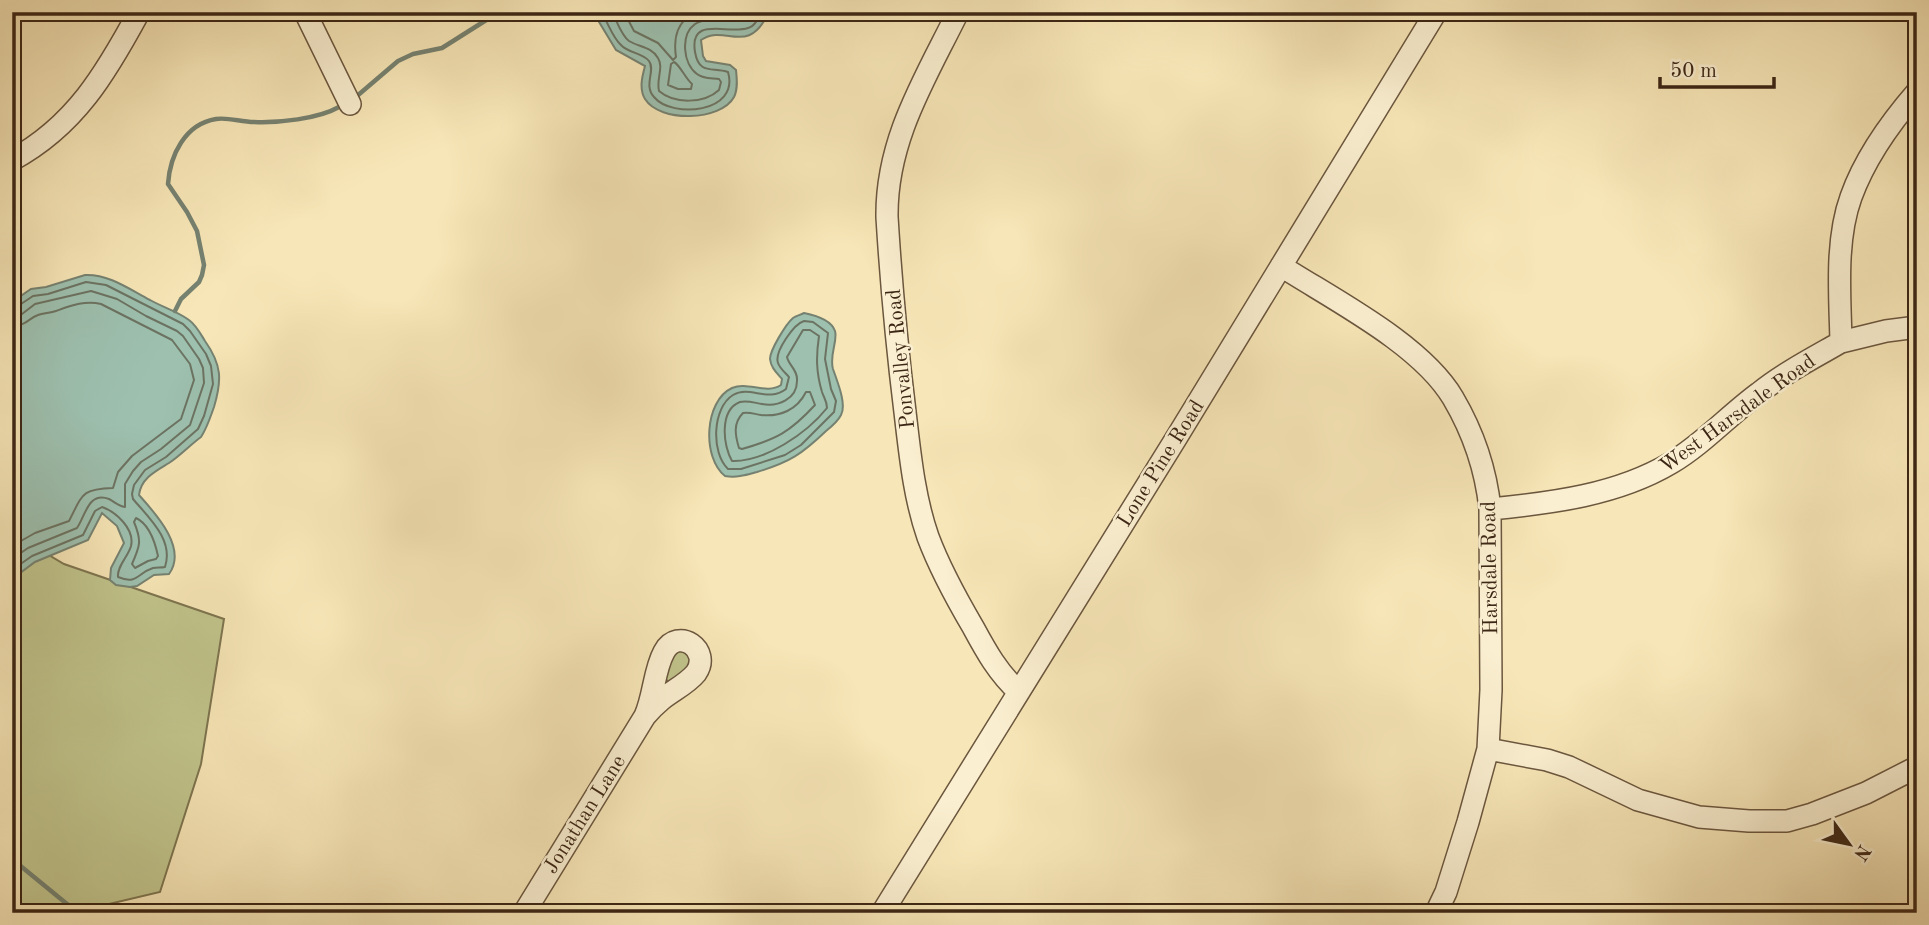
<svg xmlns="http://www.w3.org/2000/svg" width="1929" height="925" viewBox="0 0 1929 925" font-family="'Old Standard TT',serif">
  <rect width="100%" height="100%" fill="#f7e6b7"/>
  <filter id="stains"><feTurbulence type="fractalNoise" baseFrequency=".00286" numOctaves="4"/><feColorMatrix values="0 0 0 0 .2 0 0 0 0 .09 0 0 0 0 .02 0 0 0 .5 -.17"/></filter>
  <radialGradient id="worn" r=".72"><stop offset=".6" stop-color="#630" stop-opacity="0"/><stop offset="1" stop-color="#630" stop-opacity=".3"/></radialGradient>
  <!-- green -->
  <path fill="#c1c48c" stroke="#7e7550" stroke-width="2" d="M12,533L64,564L224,619L201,764L160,892L71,913H20L12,909Z
    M685,648L694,662L670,683L664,678C669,666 671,652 685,648Z"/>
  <!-- water -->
  <path fill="#9dc0af" stroke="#768271" stroke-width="2" d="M593,12H769C747,58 726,23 701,40L703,56L706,61L730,65L736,70C737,79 738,89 734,97C721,121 660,123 645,99C639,89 642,77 645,66L616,50Z
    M85,275C109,274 129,289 150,300C162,307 177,311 189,320C196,325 200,333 205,341C222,365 222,380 214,407C210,418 207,428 201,437C190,445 180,456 169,463C156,471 141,478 139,495C155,513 188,548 169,574L154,575L137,586L130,587L116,585L110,580L111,568L124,543L117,526L102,513L88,540L35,562L12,579V302L31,289L46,287Z
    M804,313C814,315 831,319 835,331C838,341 829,355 833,369C837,381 847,404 841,415C838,421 831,427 826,431C802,454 790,462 757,472C746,475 737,478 725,476C702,458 704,401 732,388C748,381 766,395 781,385L782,379C777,373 771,368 770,359C770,350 786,324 793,318C796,316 800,315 804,313Z"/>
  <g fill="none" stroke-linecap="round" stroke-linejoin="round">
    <!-- shore -->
    <path stroke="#6c7362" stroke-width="2" d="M601,12C608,22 612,37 621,45C628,53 643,53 649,61C656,70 643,85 654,97C672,119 740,113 728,72C712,67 699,75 695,52C689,15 728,35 748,28C755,26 758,19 761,12
      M612,12C617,21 621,35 629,41C639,47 652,47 658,58C664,68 656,79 659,91C674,104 704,104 719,90L721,82L719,79C711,78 703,79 697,74C683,64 680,35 695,24C709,15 729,22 745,20L752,12
      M624,12L634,31L658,43L673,60L676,57C673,37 677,21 696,12
      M674,62C680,65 685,78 692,84L691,89H678L668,85L671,64Z
      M12,307L18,306L33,296L48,294L86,282L106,285L183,324L190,331L206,354L211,366L213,384L204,416L198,429L166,457L145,470L134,485L132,494L133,499C149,518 174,540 165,567C161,568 157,567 153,568C137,573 138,585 118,577C117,566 128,557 131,546C135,529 116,512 102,507L95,511L83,535L32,556L12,570
      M12,315L22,314L35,304L91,291L117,299L146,316L177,331L183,336L199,359L203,368L204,383L190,425L161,449L141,462L133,471L125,484V507C118,506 115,502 109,499C88,491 85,517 77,528L28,548L12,559
      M804,321L813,322L828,333L825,359L831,389L836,401L834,412L801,445L785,455L741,469H728C711,453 712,408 733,395C750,385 768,403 786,389L789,377C786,373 780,369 778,363C774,352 794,324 804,321Z
      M12,326C28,325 27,319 38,315C43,313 50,313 56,311C70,306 85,300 101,304L172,340L190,364L194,380L181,419L132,456L118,472L113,488C81,489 83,494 69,521L35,533L12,546
      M803,330H810L819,336C816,356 816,372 822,392C824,398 827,401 827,408C807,433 765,462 732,461C723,446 719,410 740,402C747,400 755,403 762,404C778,407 797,399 797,381C798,370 789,366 787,357Z
      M810,392L815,405C790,432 777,439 742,449L739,448C735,435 733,423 743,413C750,412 754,414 761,415C780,417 797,410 806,392Z
      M136,518C149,524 155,542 158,556L156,559L148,561L135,568L132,564C140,546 142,541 134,522Z"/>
    <!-- stream -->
    <path stroke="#768271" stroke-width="4.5" d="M357,96L398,61L413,54L442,48L499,12
      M175,311L181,299L199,282L202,275L204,265L197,231L187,212L168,184C170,155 185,124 216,119C228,117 241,122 254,122C278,123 318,119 339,107
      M12,859L78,913"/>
    <!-- minor casing -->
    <g stroke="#6b563e" stroke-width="24">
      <path id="minor" d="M305,12L350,104
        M958,12C925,79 886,140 887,217C891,282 897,347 905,412C910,454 914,497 928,537C940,569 956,598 973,627C986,651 998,673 1019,692
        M12,160C75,126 106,73 139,12
        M1281,266C1334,300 1421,344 1453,398C1473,432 1486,470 1490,509L1491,690L1488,749L1468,822L1446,892L1436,913
        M1841,342L1886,331L1917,327
        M1490,509C1552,503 1617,495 1671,463C1703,444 1729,415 1759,393C1784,373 1813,358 1841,342C1840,296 1835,241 1851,197C1865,158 1890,123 1917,92
        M1488,749L1547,760L1569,767L1638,800L1699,817L1749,821H1787L1812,814L1866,793L1917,767
        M524,913L645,716C654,696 654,670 664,652C678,626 712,650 696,673C687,684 672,691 661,700C655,705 650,710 645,716
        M882,913L1175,440L1436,12"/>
    </g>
    <!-- minor -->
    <use href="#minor" stroke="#faefd0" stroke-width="21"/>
  </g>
  <g text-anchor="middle" stroke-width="5" stroke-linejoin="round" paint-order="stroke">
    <!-- street labels -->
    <g font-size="21" fill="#3c2615" stroke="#faefd0">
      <text transform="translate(900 359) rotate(-96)" y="7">Ponvalley Road</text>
      <text transform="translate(1737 413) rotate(-36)" y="7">West Harsdale Road</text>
      <text transform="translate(1160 463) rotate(-58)" y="7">Lone Pine Road</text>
      <text transform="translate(1489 568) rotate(-91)" y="7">Harsdale Road</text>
      <text transform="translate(584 814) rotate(-58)" y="7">Jonathan Lane</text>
    </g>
  </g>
  <!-- margin -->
  <rect width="1929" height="925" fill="none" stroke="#f7e6b7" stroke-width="42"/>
  <rect x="14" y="14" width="1901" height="897" fill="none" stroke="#3c2615" stroke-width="3.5"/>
  <rect x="21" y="21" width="1887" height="883" fill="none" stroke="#3c2615" stroke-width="2"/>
  <!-- north arrow -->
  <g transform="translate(1849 844) rotate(123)" stroke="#faefd0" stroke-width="5" paint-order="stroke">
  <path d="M0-5L12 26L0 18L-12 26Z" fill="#3c2615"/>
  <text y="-10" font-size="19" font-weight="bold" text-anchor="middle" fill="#3c2615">N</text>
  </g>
  <!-- scale -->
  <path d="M1660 77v10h114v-10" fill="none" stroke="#3c2615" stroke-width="3.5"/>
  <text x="1670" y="77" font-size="21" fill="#3c2615" stroke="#faefd0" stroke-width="5" paint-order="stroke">50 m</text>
  <rect width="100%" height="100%" filter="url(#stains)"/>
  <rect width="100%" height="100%" fill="url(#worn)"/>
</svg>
